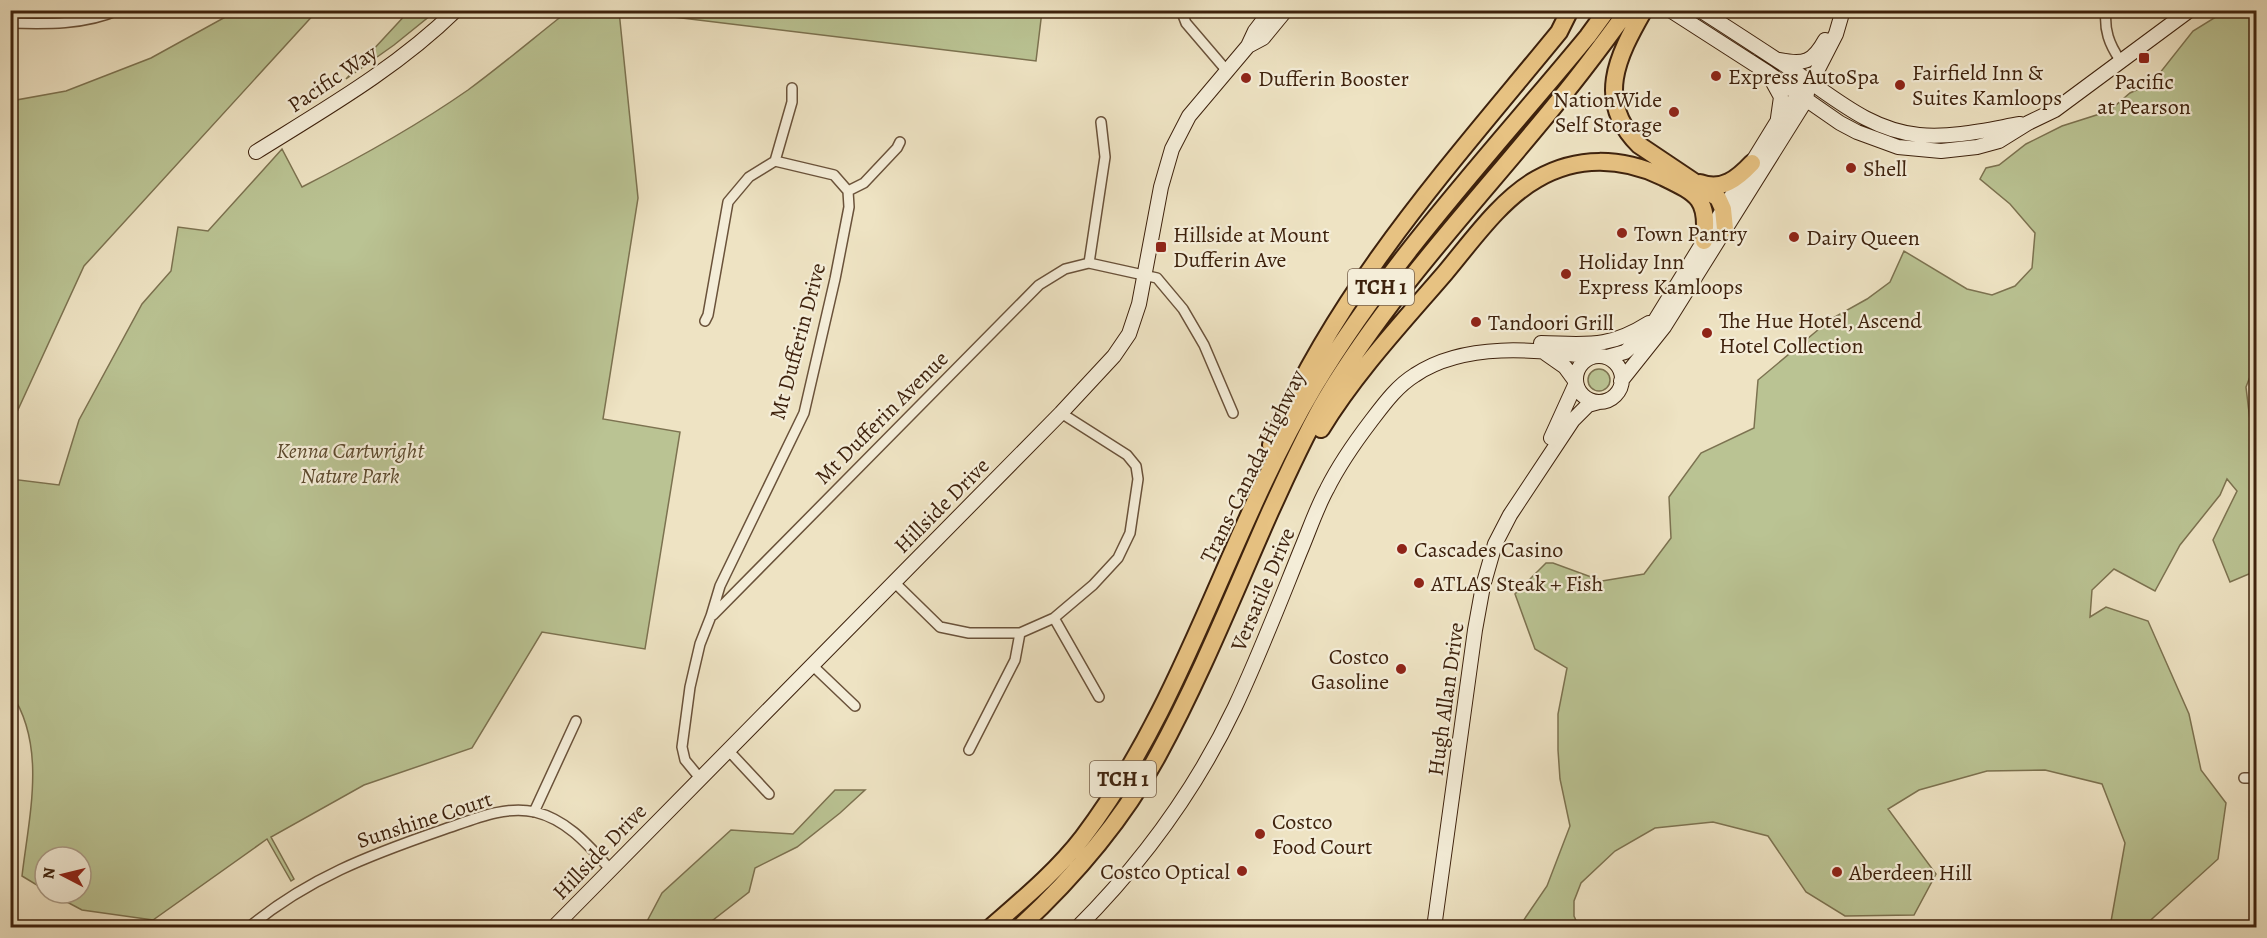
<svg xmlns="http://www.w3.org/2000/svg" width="2267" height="938" viewBox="0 0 2267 938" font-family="Alegreya,serif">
  <rect width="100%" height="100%" fill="#eee3c3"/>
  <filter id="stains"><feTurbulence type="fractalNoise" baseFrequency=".00333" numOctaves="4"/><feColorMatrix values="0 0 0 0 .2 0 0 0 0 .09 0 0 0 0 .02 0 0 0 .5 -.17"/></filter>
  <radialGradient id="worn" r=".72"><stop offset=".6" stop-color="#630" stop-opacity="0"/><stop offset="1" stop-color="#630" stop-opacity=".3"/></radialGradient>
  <!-- green -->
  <path fill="#bac393" stroke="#7c7250" stroke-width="1.5" d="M238,10L317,11L84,266L11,425V101L66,91L151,58Z
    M2227,10L2256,11V361L2246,387L2251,429H2256V571L2230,582L2213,540L2237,491L2227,479L2220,495L2180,545L2155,591L2114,569L2092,590L2090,617L2106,607L2148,621L2189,714L2201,770L2226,803L2218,859L2143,927H2110L2125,843L2102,784L2045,770L1987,771L1919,790L1888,809L1936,874L1914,915L1845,916L1806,892L1768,836L1713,822L1655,828L1615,851L1581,883L1574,901V916L1579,927H1519L1547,886L1570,826L1560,779L1558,750V714L1567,668L1535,649L1515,594L1546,563H1553L1602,581L1644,574L1671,538L1669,497L1701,453L1754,428L1758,380L1831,319L1867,299L1890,282L1904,251L1967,289L1992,295L2015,286L2032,268L2035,233L2010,204L1980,179L1986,168L1999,165L2026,144L2062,126L2109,111L2130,93L2152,83L2193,31Z
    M409,11H436L394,45L346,79Z
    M568,11H619L638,198L603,419L680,432L645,649L542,632L472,748L364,785L271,837L294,879L291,881L267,839L153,920L82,910L50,893H81V857H45V890L22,876C29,816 47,746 11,693V479L59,485L79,420L142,304L171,271L178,227L208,231L282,149L302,187C359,158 415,127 468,90C502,65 535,37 568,11Z
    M624,11H1042L1036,61Z
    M1588 380a11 11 0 1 1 22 0a11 11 0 1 1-22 0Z
    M835,790H865L840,813L797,847L755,868L749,892L704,927H644L662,893L731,830L793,834Z"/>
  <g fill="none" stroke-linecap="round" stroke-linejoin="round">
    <!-- street casing -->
    <g stroke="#6a523a" stroke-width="12">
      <path id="street" d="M1181,10L1186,23L1227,71
        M2106,10C2104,30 2109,44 2120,60
        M10,23C46,24 85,25 118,10
        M775,161L792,102V88
        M848,191L864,183L897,148L900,142
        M1089,263L1105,157L1101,122
        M894,582L940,627L969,633H1020L1054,618L1093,585L1118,558L1130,533L1138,479L1136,466L1127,455L1061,413
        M713,615L1039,285L1065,269L1089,263L1157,278L1183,309L1204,345L1233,413
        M1054,618L1099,697
        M812,665L855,706
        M728,750L769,794
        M969,750L1015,660L1020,633
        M699,777L685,760L682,747L690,687L700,644L711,616L720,586L804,413L835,279L849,207L848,191L834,175L775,161L749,177L728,202L708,315L705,321
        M2244,778H2256
        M534,812L576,721
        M248,928C308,878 370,855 442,830C472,820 504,805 535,812C568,820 589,846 610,869"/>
    </g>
    <!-- secondary casing -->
    <g stroke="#3e220d" stroke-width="16">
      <path id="secondary" d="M1670,10L1768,73L1840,123L1857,132L1898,147L1941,151L1977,147L1999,141L2028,123L2055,110L2190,10
        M1700,10C1733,31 1765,52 1797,73C1836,99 1870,130 1919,135C1953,138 1986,130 2020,124
        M1248,46L1263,38L1286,10
        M1780,60C1804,65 1813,62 1825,40
        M1770,77L1781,97L1778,118
        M256,152C325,109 397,68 456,10
        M1541,343C1587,344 1608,349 1649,323
        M1545,353L1565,367L1576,382
        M1576 379a23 23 0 1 1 46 0a23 23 0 1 1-46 0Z
        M1607,357L1625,352L1648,332L1777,122L1817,71L1836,34L1843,10
        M1621,381L1664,327L1806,100L1807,93
        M1551,438L1576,383
        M553,928L1061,413L1114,356L1129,334L1139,304L1161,187L1172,149L1189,116L1248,46L1255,31L1271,10
        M1077,928C1141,864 1196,789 1235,707C1259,656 1279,604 1300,552C1309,531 1316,509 1327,489C1339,465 1355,442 1371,421C1384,404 1397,386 1415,375C1464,342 1536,349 1592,357
        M1434,928L1475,630L1483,586L1495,544L1510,515L1573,420L1588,405L1599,402"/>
    </g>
    <!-- highway casing -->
    <g stroke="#3e220d" stroke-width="20">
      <path id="highway" d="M1644,10C1617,57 1595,101 1639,145L1718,198L1723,209L1725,229
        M1700,183C1722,191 1737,179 1752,163
        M1321,429C1356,372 1402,323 1445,273C1471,242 1501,199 1537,179C1577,156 1621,157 1663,177C1698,194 1709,199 1704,241
        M1271,445C1338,287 1452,163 1559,32L1570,10
        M990,928C1022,900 1057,871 1083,837C1186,701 1228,532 1314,387C1390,260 1494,150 1588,36L1607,10
        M1019,928C1074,877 1123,820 1158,755C1201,676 1234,593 1270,512C1288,473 1305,434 1327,397C1393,288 1481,197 1560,99C1584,70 1606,40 1628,10"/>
    </g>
    <!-- street -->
    <use href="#street" stroke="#f4edd8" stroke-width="9"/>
    <!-- secondary -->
    <use href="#secondary" stroke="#f4edd8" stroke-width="14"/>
    <!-- highway -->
    <use href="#highway" stroke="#e7c282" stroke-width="16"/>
  </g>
  <!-- markers -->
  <g fill="#8f2418" stroke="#f4edd8" stroke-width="2">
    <rect x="2138" y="52" width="12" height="12" rx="3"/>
    <circle cx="1716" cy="76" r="6"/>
    <circle cx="1246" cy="78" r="6"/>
    <circle cx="1900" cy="85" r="6"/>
    <circle cx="1674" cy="112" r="6"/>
    <circle cx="1851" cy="168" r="6"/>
    <circle cx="1622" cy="233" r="6"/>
    <circle cx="1794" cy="237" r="6"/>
    <rect x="1155" y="241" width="12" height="12" rx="3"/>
    <circle cx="1566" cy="274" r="6"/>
    <circle cx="1476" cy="322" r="6"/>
    <circle cx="1707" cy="333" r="6"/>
    <circle cx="1402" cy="549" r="6"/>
    <circle cx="1419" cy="583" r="6"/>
    <circle cx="1401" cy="669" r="6"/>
    <circle cx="1260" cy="834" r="6"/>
    <circle cx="1242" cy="871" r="6"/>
    <circle cx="1837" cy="872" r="6"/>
  </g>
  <g text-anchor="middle" stroke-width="4.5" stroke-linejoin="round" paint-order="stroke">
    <!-- shield labels -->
    <g fill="#f4edd8" stroke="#755f4a" stroke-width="1.5">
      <rect x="1348" y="269" width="66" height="36" rx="4.5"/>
      <rect x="1090" y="761" width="66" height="36" rx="4.5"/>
    </g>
    <g font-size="21" font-weight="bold" fill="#3e220d">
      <text x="1381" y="294">TCH 1</text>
      <text x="1123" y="786">TCH 1</text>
    </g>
    <!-- poi labels -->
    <g font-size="22" fill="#3e220d" stroke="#f4edd8" text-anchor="start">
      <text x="1912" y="80">Fairfield Inn &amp;<tspan x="1912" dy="25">Suites Kamloops</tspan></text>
      <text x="1728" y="84">Express AutoSpa</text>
      <text x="1258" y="86">Dufferin Booster</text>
      <text x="2144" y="89" text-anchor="middle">Pacific<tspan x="2144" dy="25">at Pearson</tspan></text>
      <text x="1662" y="107" text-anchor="end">NationWide<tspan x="1662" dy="25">Self Storage</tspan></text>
      <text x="1863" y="176">Shell</text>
      <text x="1634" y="241">Town Pantry</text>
      <text x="1173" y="242">Hillside at Mount<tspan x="1173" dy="25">Dufferin Ave</tspan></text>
      <text x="1806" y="245">Dairy Queen</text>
      <text x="1578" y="269">Holiday Inn<tspan x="1578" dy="25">Express Kamloops</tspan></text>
      <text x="1719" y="328">The Hue Hotel, Ascend<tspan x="1719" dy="25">Hotel Collection</tspan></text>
      <text x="1488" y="330">Tandoori Grill</text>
      <text x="1414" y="557">Cascades Casino</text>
      <text x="1431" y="591">ATLAS Steak + Fish</text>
      <text x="1389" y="664" text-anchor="end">Costco<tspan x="1389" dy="25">Gasoline</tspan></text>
      <text x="1272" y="829">Costco<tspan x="1272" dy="25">Food Court</tspan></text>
      <text x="1230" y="879" text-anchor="end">Costco Optical</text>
      <text x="1849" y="880">Aberdeen Hill</text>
    </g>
    <!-- street labels -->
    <g font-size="22" fill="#3e220d" stroke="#f4edd8">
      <text transform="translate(332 78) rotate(-34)" y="8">Pacific Way</text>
      <text transform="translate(797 341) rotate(-75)" y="8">Mt Dufferin Drive</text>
      <text transform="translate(881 417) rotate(-45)" y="8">Mt Dufferin Avenue</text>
      <text transform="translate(1252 466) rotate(-64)" y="8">Trans-Canada Highway</text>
      <text transform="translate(941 505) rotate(-45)" y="8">Hillside Drive</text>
      <text transform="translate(1262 589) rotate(-67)" y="8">Versatile Drive</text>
      <text transform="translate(1445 699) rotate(-82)" y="8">Hugh Allan Drive</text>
      <text transform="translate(424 819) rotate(-18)" y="8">Sunshine Court</text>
      <text transform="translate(599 851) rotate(-46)" y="8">Hillside Drive</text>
    </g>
    <!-- park labels -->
    <g font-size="22" font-style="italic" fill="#5d4a2e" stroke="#f4edd8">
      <text x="350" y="458">Kenna Cartwright<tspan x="350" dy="25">Nature Park</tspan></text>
    </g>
  </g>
  <!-- margin -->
  <rect width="2267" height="938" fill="none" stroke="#eee3c3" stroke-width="36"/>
  <rect x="12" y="12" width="2243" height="914" fill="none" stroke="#3e220d" stroke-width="3"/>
  <rect x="18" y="18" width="2231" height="902" fill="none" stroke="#3e220d" stroke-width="1.5"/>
  <!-- north arrow -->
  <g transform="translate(63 875) rotate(277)"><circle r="28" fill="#f4edd8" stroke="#ab9c87" stroke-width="1.5"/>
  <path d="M0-4.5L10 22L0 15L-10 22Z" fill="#8f2418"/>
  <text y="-9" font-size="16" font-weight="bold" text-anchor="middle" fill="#3e220d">N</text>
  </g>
  <rect width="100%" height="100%" filter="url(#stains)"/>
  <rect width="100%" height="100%" fill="url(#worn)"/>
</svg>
